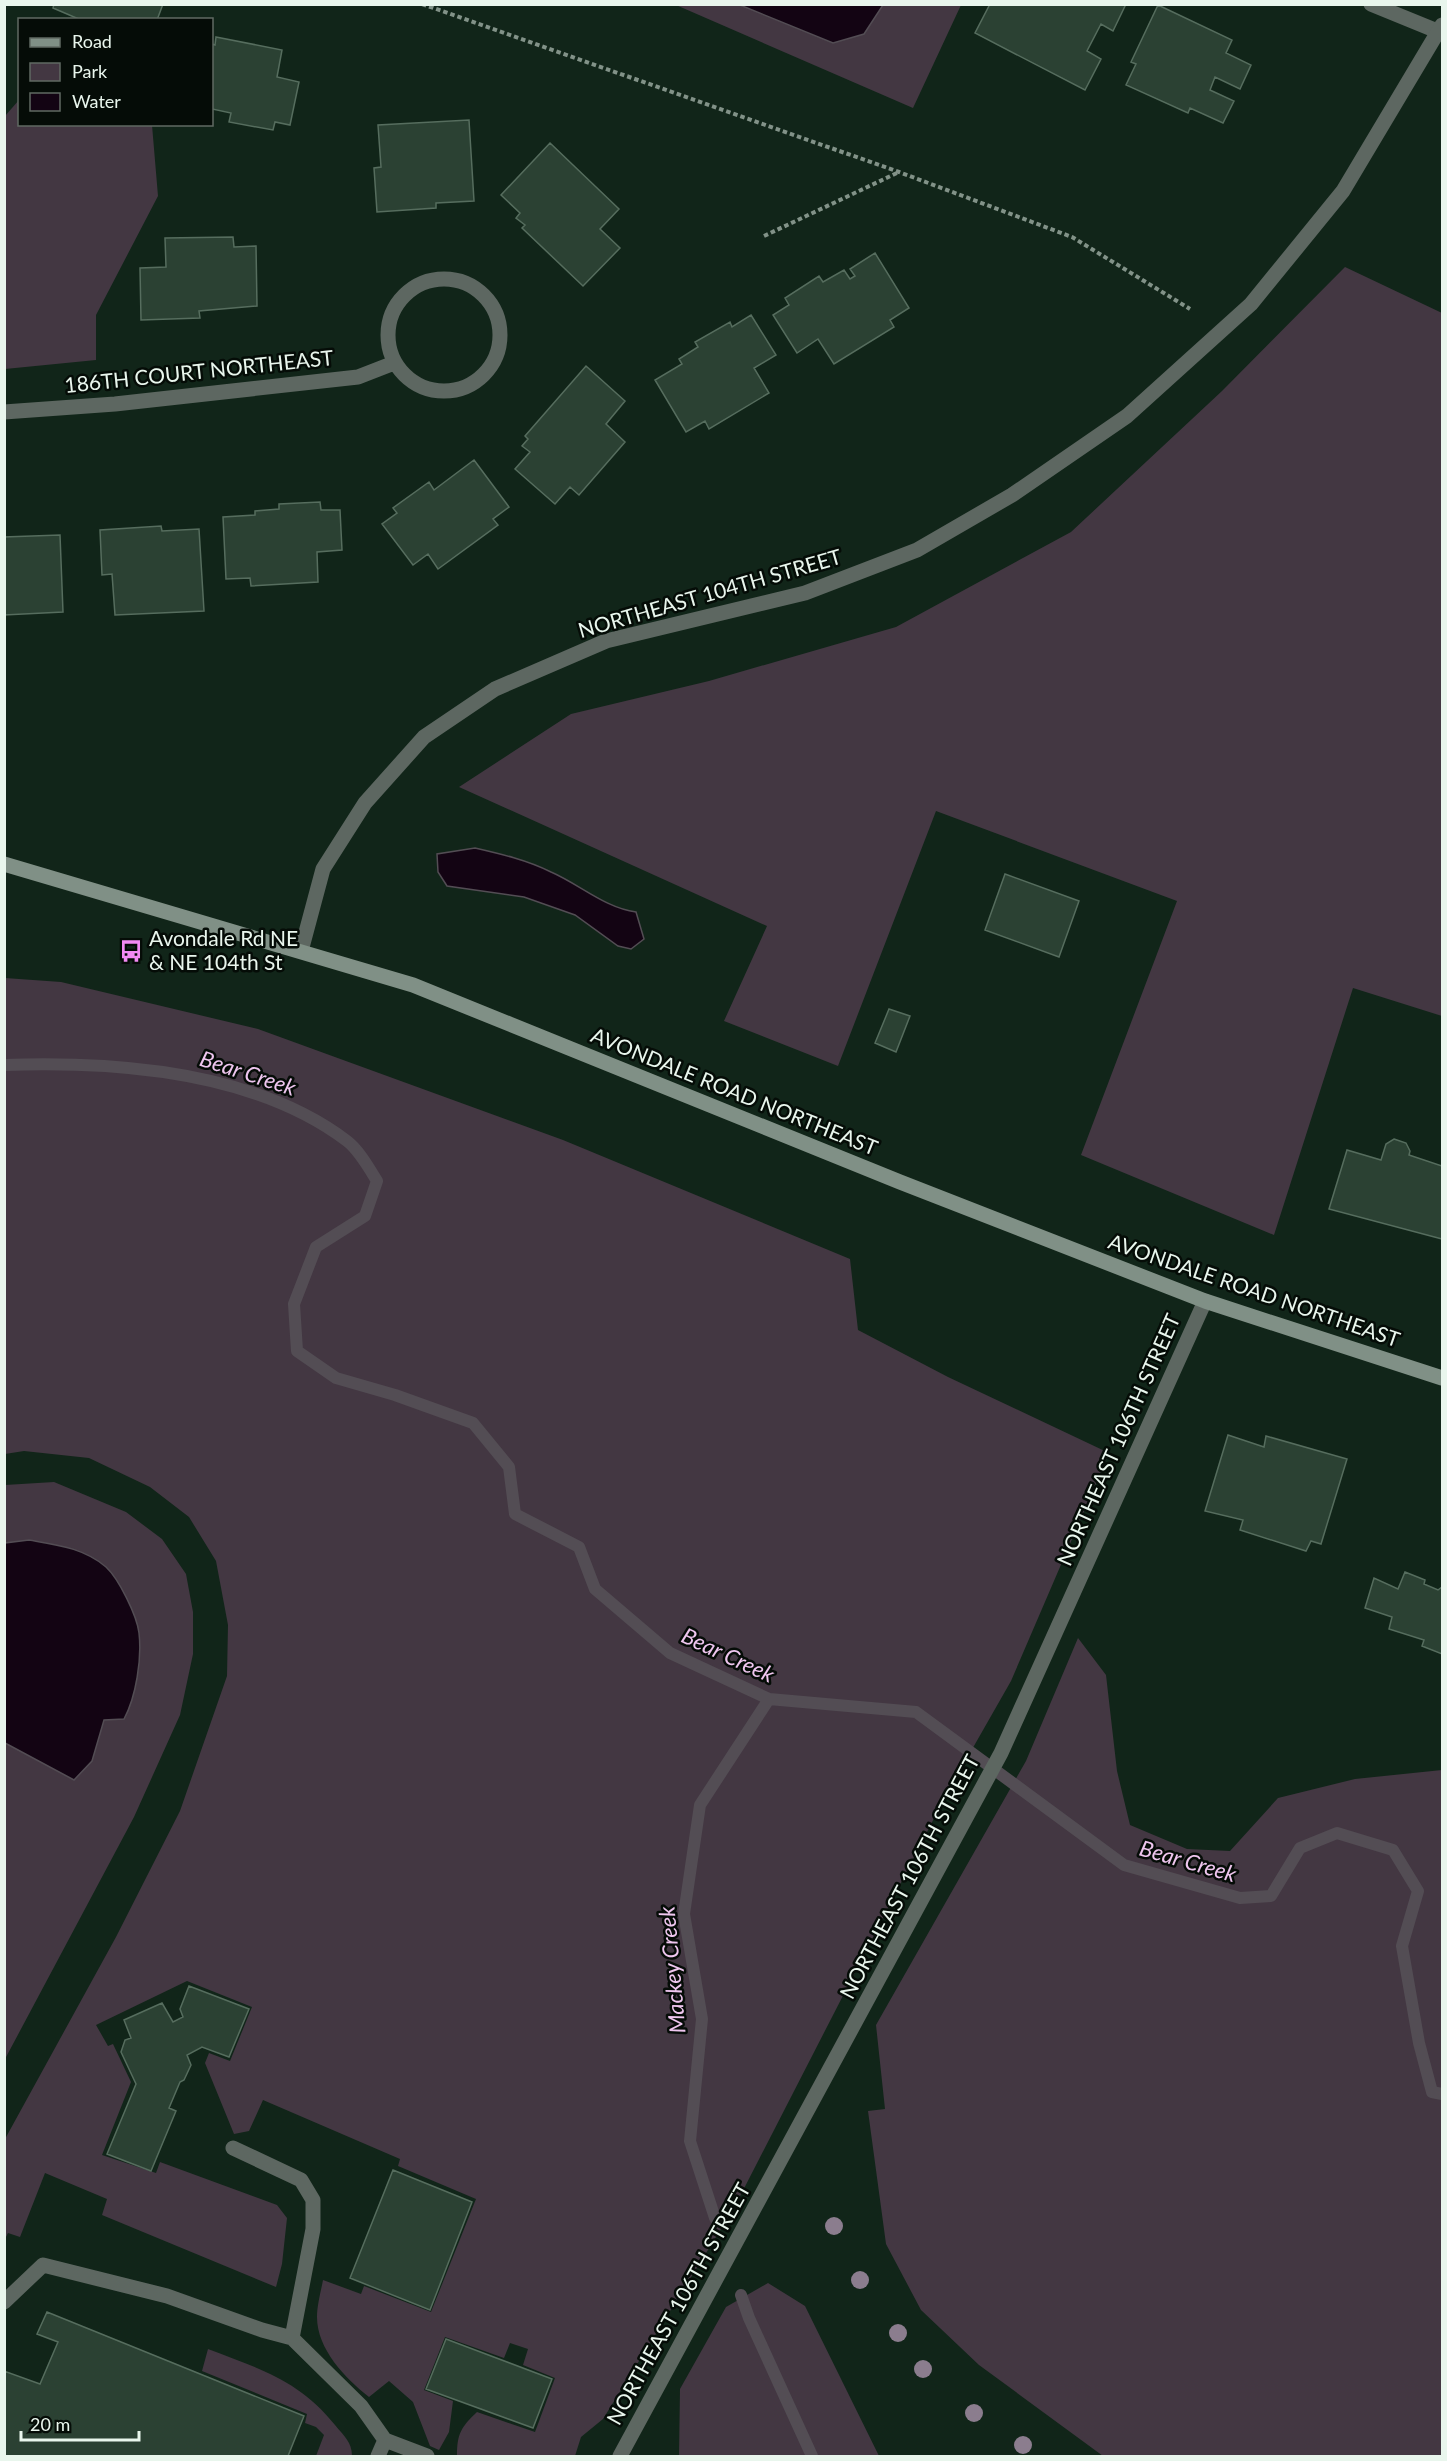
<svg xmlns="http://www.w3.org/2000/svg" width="1447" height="2461" viewBox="0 0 1447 2461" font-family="Lato,sans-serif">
  <rect width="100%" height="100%" fill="#112519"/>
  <!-- green -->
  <path fill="#433742" d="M676,5H740L833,43L864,34L883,5H961L913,108Z
    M19,100L20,124L152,125L158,196L96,315V360L5,369V116Z
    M1345,267L1442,313V1016L1353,988L1274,1235L1081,1155L1177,901L936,811L838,1066L724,1021L767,926L459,787L571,714L709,681L896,627L1071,532L1222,391Z
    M5,978L61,982L258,1029L563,1140L850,1259L858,1330L948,1377L1109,1453L1011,1681L946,1795L734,2208L603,2419L581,2437L575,2456H457C457,2434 461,2427 477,2412L535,2432L555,2378L523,2365L528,2349L510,2343L504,2358L445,2337L424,2390L453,2401L449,2432L439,2450L430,2446L413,2402L389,2381L369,2397C345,2378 317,2349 317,2317C317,2305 321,2291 323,2280L361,2294L364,2286L431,2312L476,2199L398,2166L400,2159L263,2100L249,2131L234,2134L205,2063L209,2053L230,2061L252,2007L187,1981L96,2025L108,2046L113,2044L131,2082L102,2155L156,2173L160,2162L277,2205L287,2218L282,2264L276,2287L102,2215L107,2199L45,2173L20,2237L8,2233L5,2239V2139L116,1937L180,1811L227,1676L228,1625L216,1561L189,1517L150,1487L89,1458L24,1451L5,1454Z
    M54,1482L126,1512L162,1539L186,1574L193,1612V1654L180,1715L134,1817L5,2059V1485Z
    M1078,1638L1106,1675L1117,1771L1130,1825L1187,1849L1230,1851L1278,1798L1355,1779L1442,1770V2456H1103L979,2365L921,2310L886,2244L868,2111L885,2109L876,2025L1026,1761Z
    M768,2283L805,2306L879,2456H679L680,2389L726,2307Z
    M208,2349C260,2369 299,2380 335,2425C344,2436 352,2442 352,2456H316L324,2435L316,2427L305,2423L307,2414L202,2371Z"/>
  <!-- water -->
  <path fill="#130413" stroke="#534d54" stroke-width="1.5" d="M740,5H883L864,34L833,43Z
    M475,848C501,854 527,860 551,872C579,884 605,908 636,912L644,939L631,949L618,946L575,915L524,897L447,886L438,872L437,854Z
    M29,1540C57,1545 84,1548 106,1567C119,1579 137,1616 139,1633C142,1659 136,1697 124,1719L104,1720L92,1761L74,1780L5,1743V1543Z"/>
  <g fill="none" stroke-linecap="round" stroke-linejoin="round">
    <!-- stream -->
    <path stroke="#534d54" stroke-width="12" d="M4,1065C116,1061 255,1071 347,1141C359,1150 369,1168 377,1181L365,1216L316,1247L294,1304L297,1351L336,1378L395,1395L473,1423L509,1467L515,1514L579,1547L595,1589L670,1653L769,1699L916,1712L1124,1865L1240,1898L1271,1896L1300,1848L1337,1833L1393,1850L1418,1891L1402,1946L1419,2043L1432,2092L1442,2094
      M715,2218L690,2141L702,2019L684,1914L700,1805L769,1699
      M741,2295L749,2318L812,2456"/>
  </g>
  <!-- building -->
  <path fill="#2b4133" stroke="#566d5e" stroke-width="1.5" d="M54,4H163L157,20H81L53,8Z
    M990,4H1126L1113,31L1101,24L1087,51L1101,59L1085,90L975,33Z
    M1158,5L1232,40L1226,53L1251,65L1240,89L1215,77L1210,90L1234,101L1223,123L1190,108L1188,113L1126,85L1136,64L1131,62Z
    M216,37L282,50L277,77L299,82L290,125L275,122L273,130L229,122L231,113L212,109V44L215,45Z
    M469,120L474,201L436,203V208L377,212L374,168L381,167L378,125Z
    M550,143L619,209L600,229L620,248L583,286L522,228L525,225L516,218L520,213L501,195Z
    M233,237L234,247L256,246L257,306L199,311L200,318L141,320L140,268L166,267L165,238Z
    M875,253L909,308L890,320L894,327L834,364L818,339L797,353L773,315L789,305L785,298L819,276L823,282L844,270L850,279L855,276L850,269Z
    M751,315L776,355L754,368L769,393L709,429L705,421L686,432L655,380L682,364L679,359L698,347L695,342L730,322L732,327Z
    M586,366L625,401L606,424L625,442L579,495L570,487L555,504L515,469L530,452L522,446L528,439L525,436Z
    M474,460L509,507L493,519L498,525L438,569L428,554L413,565L382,524L397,513L393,508L429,482L434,490Z
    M320,502L321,510H340L342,550L317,552L318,582L251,586L250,578L226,579L223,517L255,515V511L279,509V504Z
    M161,526L162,531L199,529L204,611L115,615L112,574L102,575L100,530Z
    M60,535L63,612L4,615V537Z
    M1005,874L1079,901L1059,957L985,930Z
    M889,1009L910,1016L896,1052L875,1043Z
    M1394,1139L1406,1143L1410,1151L1409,1155L1442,1166V1239L1329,1209L1347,1150L1381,1160L1386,1144Z
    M1228,1435L1264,1447L1266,1436L1347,1459L1321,1544L1311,1541L1306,1551L1240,1530L1243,1520L1205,1511Z
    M1405,1572L1425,1580L1424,1584L1438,1590L1442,1587V1654L1422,1646L1424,1640L1389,1629L1392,1617L1365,1608L1374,1578L1398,1589Z
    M189,1986L249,2009L229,2057L202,2047L187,2055L191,2065L184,2080L180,2082L169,2108L176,2111L151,2171L107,2154L136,2084L121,2052L125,2040L131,2038L124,2020L162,2003L173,2022L183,2017L180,2009Z
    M393,2170L472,2202L430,2310L350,2278Z
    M47,2312L304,2416L288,2456H4V2371L40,2384L58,2342L37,2334Z
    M446,2339L552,2379L533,2428L426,2389Z"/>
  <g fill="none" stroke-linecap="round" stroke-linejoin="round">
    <!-- path -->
    <path stroke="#829288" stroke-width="4" stroke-dasharray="4.5 3" stroke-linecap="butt" d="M422,4L899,172L1072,237L1190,309
      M764,236L899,172"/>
    <!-- service -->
    <path stroke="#5d6761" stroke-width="15" d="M233,2148L301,2180L313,2200V2229L292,2338
      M4,2302L43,2265L167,2296L262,2330L292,2338L361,2406L385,2440L427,2456
      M378,2456L385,2440"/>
    <!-- minor -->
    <path stroke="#5d6761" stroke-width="15" d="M1371,4L1442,33
      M388 335a56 56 0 1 1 112 0a56 56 0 1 1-112 0Z
      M4,412L115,404L358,377L394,363
      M620,2456L1001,1753L1205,1301"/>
    <!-- tertiary -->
    <path stroke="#5d6761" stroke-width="15" d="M301,951L323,869L365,803L424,737L495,689L606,641L805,593L917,550L1012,495L1127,416L1251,304L1343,191L1442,25"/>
    <!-- secondary -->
    <path stroke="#809086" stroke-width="15" d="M4,864L413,985L900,1182L1205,1301L1442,1378"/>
  </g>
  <!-- trees -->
  <g fill="#8b7d8e">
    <circle cx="834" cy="2226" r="9"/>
    <circle cx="860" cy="2280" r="9"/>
    <circle cx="898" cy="2333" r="9"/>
    <circle cx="923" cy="2369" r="9"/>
    <circle cx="974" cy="2413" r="9"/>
    <circle cx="1023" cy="2445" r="9"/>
  </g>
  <!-- icons -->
  <defs>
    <g id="bus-bare" transform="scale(1.8)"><path d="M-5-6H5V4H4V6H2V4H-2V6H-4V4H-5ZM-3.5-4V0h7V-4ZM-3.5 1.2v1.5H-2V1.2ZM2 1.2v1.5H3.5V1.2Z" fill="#f28af3" stroke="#050c07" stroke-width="2.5" paint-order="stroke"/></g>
  </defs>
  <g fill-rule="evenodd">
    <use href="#bus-bare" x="131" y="951"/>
  </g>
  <g text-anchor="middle" stroke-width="5" stroke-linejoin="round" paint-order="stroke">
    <!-- street labels -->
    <g font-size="21" fill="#e9f6ed" stroke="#050c07">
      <text transform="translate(199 372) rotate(-6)" y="7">186TH COURT NORTHEAST</text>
      <text transform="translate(710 594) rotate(-16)" y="7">NORTHEAST 104TH STREET</text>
      <text transform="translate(734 1092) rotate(22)" y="7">AVONDALE ROAD NORTHEAST</text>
      <text transform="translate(1254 1291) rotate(19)" y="7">AVONDALE ROAD NORTHEAST</text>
      <text transform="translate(1119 1440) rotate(-66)" y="7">NORTHEAST 106TH STREET</text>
      <text transform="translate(910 1877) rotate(-62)" y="7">NORTHEAST 106TH STREET</text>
      <text transform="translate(679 2304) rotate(-61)" y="7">NORTHEAST 106TH STREET</text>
    </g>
    <!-- poi labels -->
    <g font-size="21" fill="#e9f6ed" stroke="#050c07" text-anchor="start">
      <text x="149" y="946">Avondale Rd NE<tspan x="149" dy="24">&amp; NE 104th St</tspan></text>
    </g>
    <!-- water labels -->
    <g font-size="22" font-style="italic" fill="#efc6ef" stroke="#050c07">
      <text transform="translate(248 1073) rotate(18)" y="8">Bear Creek</text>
      <text transform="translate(728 1655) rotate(25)" y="8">Bear Creek</text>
      <text transform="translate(1188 1861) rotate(16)" y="8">Bear Creek</text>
      <text transform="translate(672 1970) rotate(-95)" y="8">Mackey Creek</text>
    </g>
  </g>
  <!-- border -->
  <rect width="1447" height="2461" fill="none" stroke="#e9f6ed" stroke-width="12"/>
  <!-- legend -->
  <rect x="18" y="18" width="195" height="108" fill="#050c07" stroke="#606a63" stroke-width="1.5"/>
  <rect x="30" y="38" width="30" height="9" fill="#809086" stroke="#606a63" stroke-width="1.5"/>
  <text x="72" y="48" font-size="18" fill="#e9f6ed">Road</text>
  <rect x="30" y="63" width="30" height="18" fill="#433742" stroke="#606a63" stroke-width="1.5"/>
  <text x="72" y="78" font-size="18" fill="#e9f6ed">Park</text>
  <rect x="30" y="93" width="30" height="18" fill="#130413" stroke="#606a63" stroke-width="1.5"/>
  <text x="72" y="108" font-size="18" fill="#e9f6ed">Water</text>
  <!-- scale -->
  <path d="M21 2431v9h118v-9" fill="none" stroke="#e9f6ed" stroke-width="3"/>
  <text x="30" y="2431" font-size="18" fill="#e9f6ed" stroke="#050c07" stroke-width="4.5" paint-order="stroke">20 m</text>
</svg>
